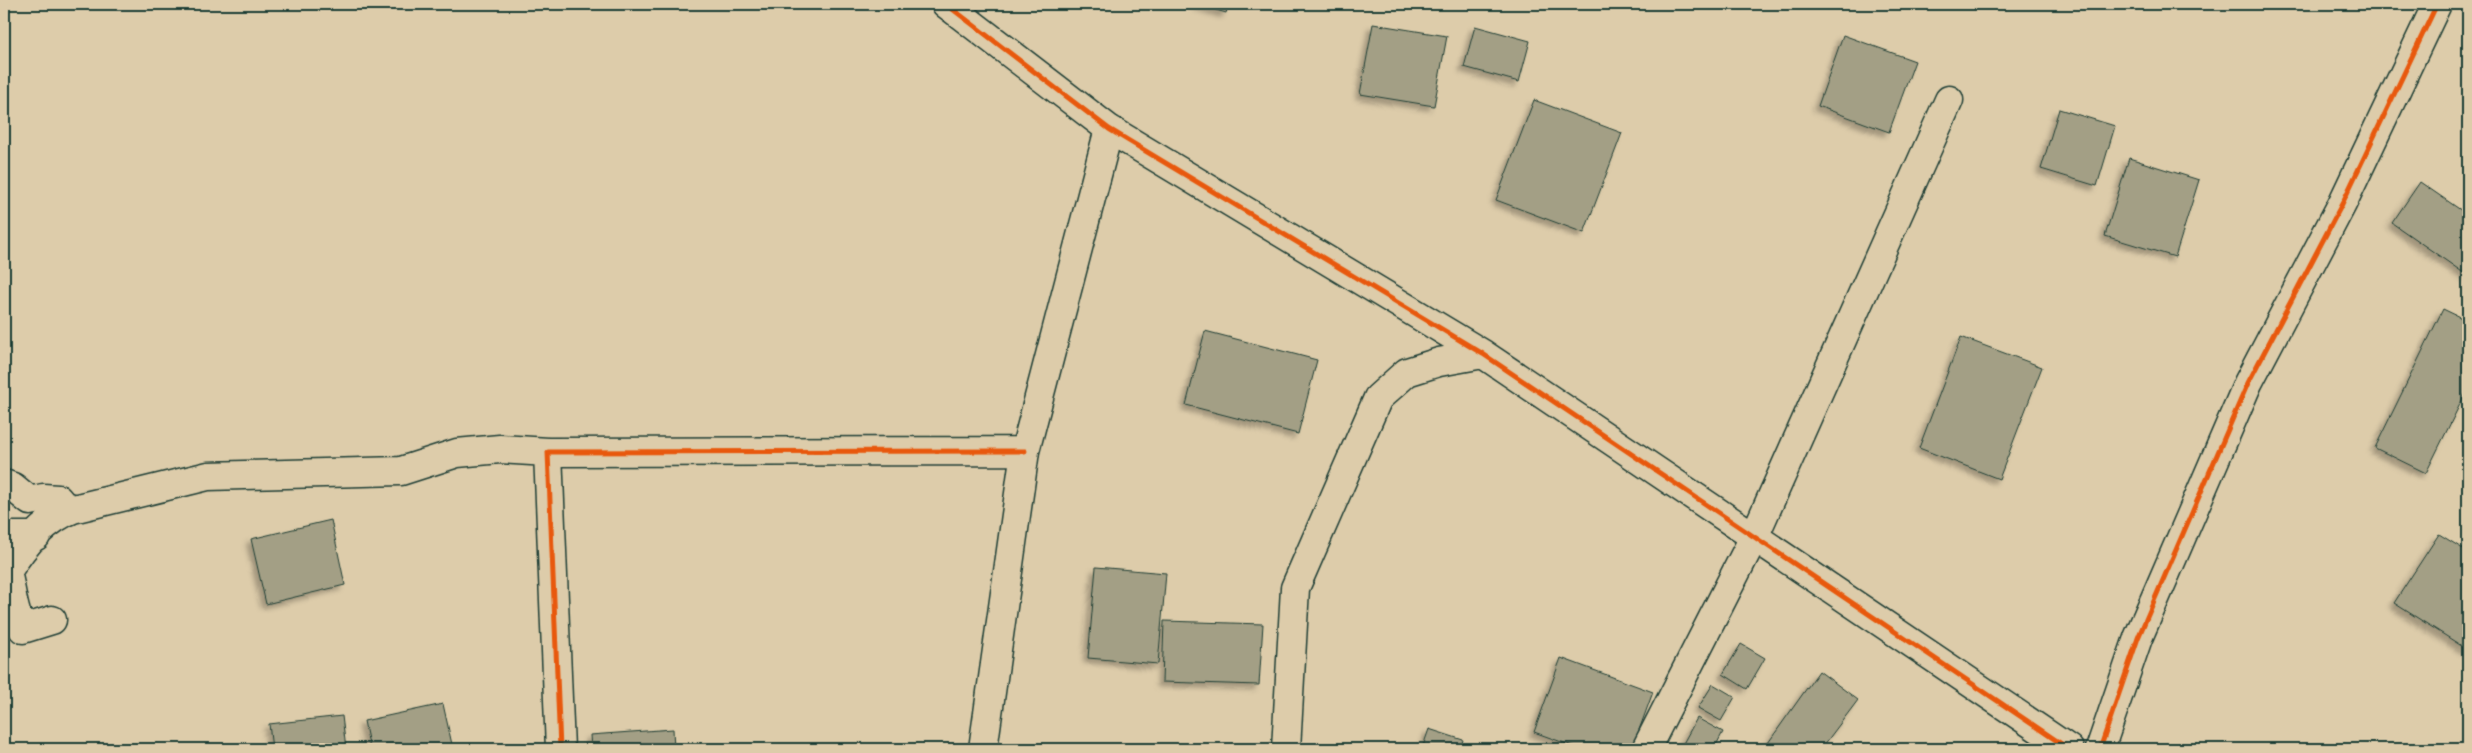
<svg xmlns="http://www.w3.org/2000/svg" width="2472" height="753" viewBox="0 0 2472 753" font-family="'Shantell Sans',sans-serif">
  <defs>
    <filter id="shadow"><feDropShadow dx="-4.5" dy="4.5" stdDeviation="2.5" flood-color="#0004"/></filter>
  </defs>
  <rect width="100%" height="100%" fill="#dca"/>
  <filter id="ink" filterUnits="userSpaceOnUse"><feTurbulence type="fractalNoise" baseFrequency=".02" numOctaves="2"/><feDisplacementMap in="SourceGraphic" scale="10" xChannelSelector="R" yChannelSelector="G"/><feConvolveMatrix kernelMatrix="1 2 1 2 8 2 1 2 1" color-interpolation-filters="sRGB"/></filter>
  <g filter="url(#ink)">
    <!-- building -->
    <path fill="#a39f85" stroke="#1f3d34" filter="url(#shadow)" d="M1196,4H1229L1226,13Z
      M1373,24L1447,36L1434,106L1360,94Z
      M1475,26L1530,41L1519,82L1464,67Z
      M1843,35L1915,61L1889,132L1818,106Z
      M1534,100L1622,133L1584,233L1496,200Z
      M2059,109L2115,126L2097,186L2041,169Z
      M2129,158L2199,180L2175,257L2105,236Z
      M2420,182L2468,215V276L2392,223Z
      M2443,309L2468,321V388L2426,473L2375,448Z
      M1205,331L1317,360L1298,434L1186,405Z
      M1961,337L2042,367L1999,479L1919,448Z
      M331,520L345,585L266,604L251,539Z
      M2439,534L2468,552V650L2394,603Z
      M1096,567L1166,573L1158,664L1088,658Z
      M1164,621L1263,624L1259,685L1162,682Z
      M1741,644L1765,658L1747,689L1723,674Z
      M1561,658L1653,692L1632,749H1581L1534,732Z
      M1819,671L1858,700L1821,749H1776L1768,743Z
      M1713,684L1735,697L1721,721L1698,708Z
      M443,704L453,749H370L364,721Z
      M342,716L346,749H272L269,724Z
      M1697,718L1723,732L1714,749H1680Z
      M673,729L674,749H591L590,735Z
      M1429,729L1463,740L1460,749H1422Z
      M1482,745L1496,749H1481Z"/>
    <g fill="none" stroke-linecap="round" stroke-linejoin="round">
      <!-- minor casing -->
      <g stroke="#1f3d34" stroke-width="31">
        <path id="minor" d="M946,4L1109,129L1483,354L2069,749
          M4,484L13,487L30,501L43,498L58,499L63,505L73,509
          M4,536H36
          M52,620L23,629C13,615 12,590 7,572C23,546 44,520 73,509L208,476L401,471L457,453L500,449L548,452
          M560,749L548,452L1025,451
          M983,749L1025,451L1109,129
          M1286,749L1295,588L1378,398L1407,372L1439,362L1483,354
          M1646,749L1754,537L1949,100
          M2100,749L2138,638L2248,383L2342,204L2437,4"/>
      </g>
      <!-- minor -->
      <use href="#minor" stroke="#dca" stroke-width="28"/>
      <!-- cycleway casing -->
      <g stroke="#dca" stroke-width="8">
        <path id="cycleway" d="M946,4L1109,129L1483,354L2069,749
          M560,749L548,452L1025,451
          M2100,749L2138,638L2248,383L2342,204L2437,4"/>
      </g>
      <!-- cycleway -->
      <use href="#cycleway" stroke="#e8590c" stroke-width="5"/>
    </g>
  </g>
  <!-- margin -->
  <rect width="2472" height="753" fill="none" stroke="#dca" stroke-width="20"/>
  <rect x="10" y="10" width="2452" height="733" fill="none" stroke="#1f3d34" stroke-width="2" filter="url(#ink)"/>
</svg>
